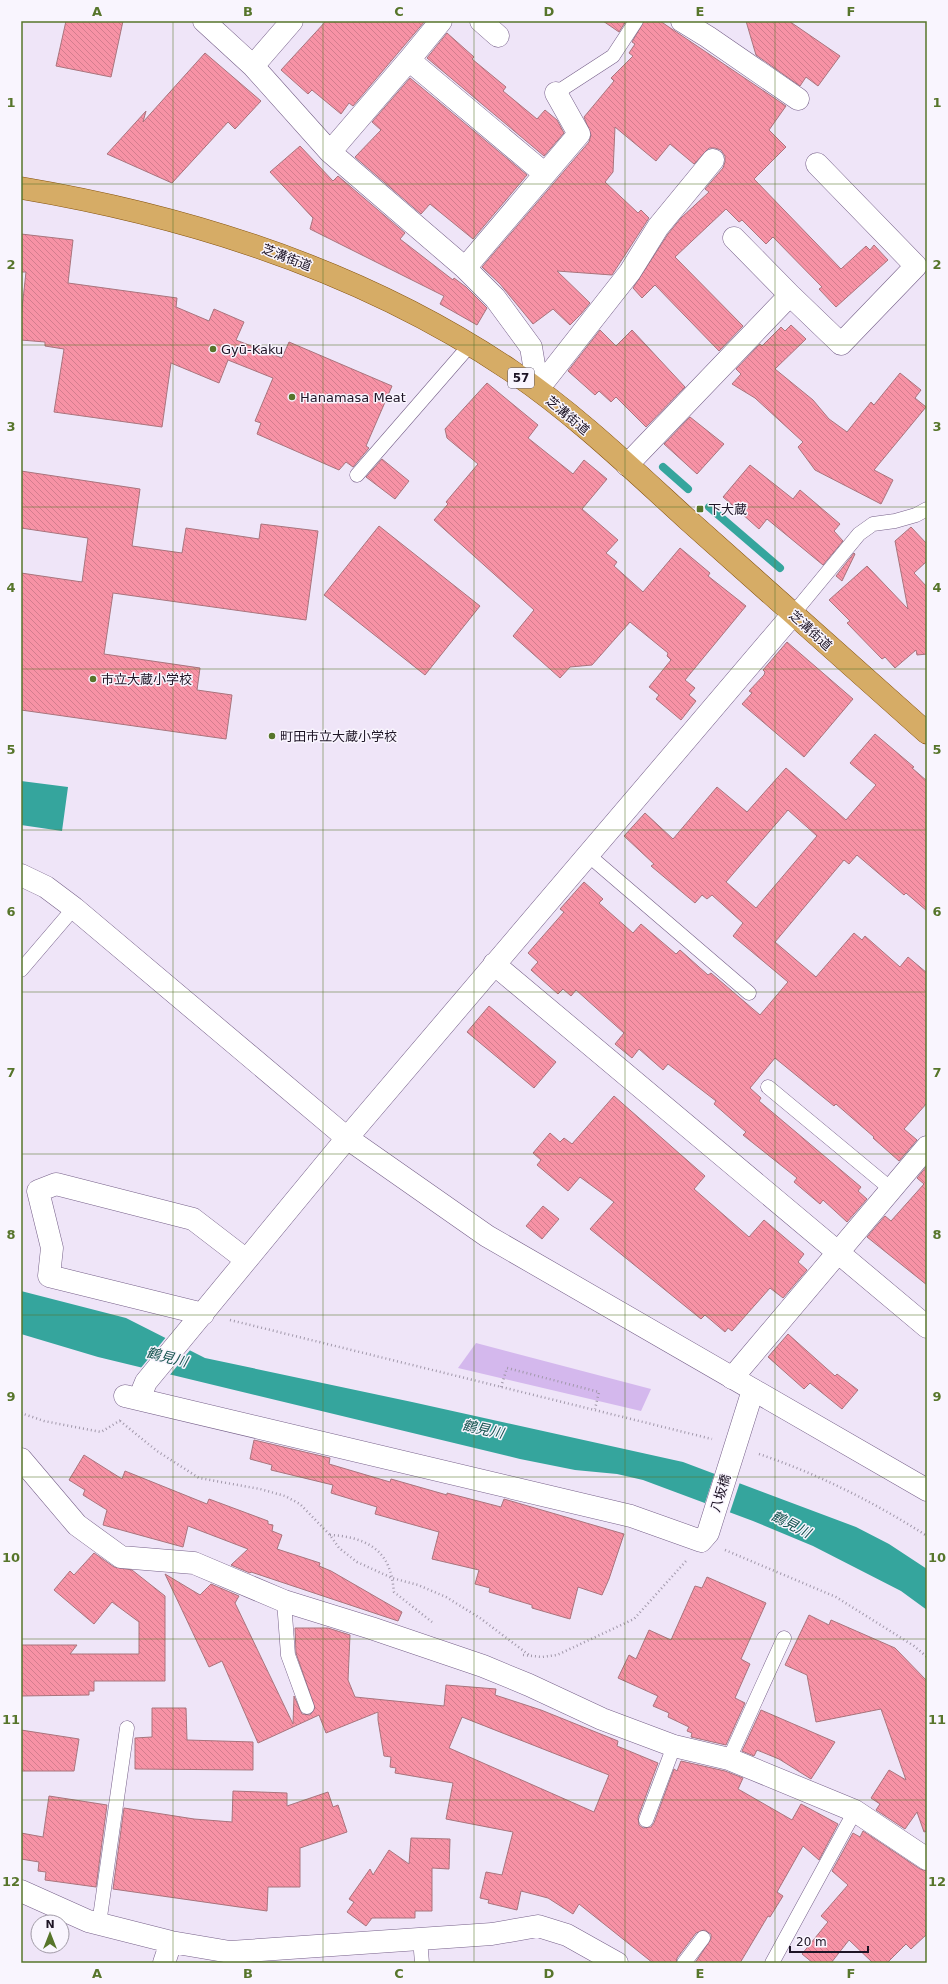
<svg xmlns="http://www.w3.org/2000/svg" width="948" height="1984" viewBox="0 0 948 1984" font-family="'DejaVu Sans','Noto Sans JP',sans-serif">
  <defs>
    <pattern id="building-back-hatch" width="6" height="6" patternUnits="userSpaceOnUse"><rect width="6" height="6" fill="#f792a5"/><path d="M-1 5l2 2M0 0l6 6M5-1l2 2" fill="none" stroke="#d37d8e"/></pattern>
  </defs>
  <rect width="100%" height="100%" fill="#efe5f8"/>
  <!-- park -->
  <path fill="#d4b8ed" d="M476,1343L651,1389L641,1411L458,1368Z"/>
  <!-- water -->
  <path fill="#35a59d" d="M21,781L68,787L62,831L21,825Z
    M21,1291L126,1318L205,1358L412,1402L683,1462L856,1527L889,1544L927,1569V1610L901,1591L813,1546L753,1521L643,1480L617,1474L575,1470L520,1459L98,1357L21,1334Z"/>
  <!-- pier -->
  <path fill="#efe5f8" d="M167,1336L191,1349L169,1376L140,1369Z
    M715,1472L740,1482L729,1515L704,1506Z"/>
  <g fill="none" stroke-linecap="round" stroke-linejoin="round">
    <!-- stream -->
    <path stroke="#35a59d" stroke-width="8" d="M663,467L688,489
      M709,507L780,568"/>
  </g>
  <!-- building -->
  <path fill="url(#building-back-hatch)" stroke="#a9747d" fill-rule="evenodd" d="M66,21H123L111,77L56,66Z
    M326,21H425L353,106L349,103L341,114L312,90L308,94L281,70Z
    M603,21H626L619,32Z
    M644,21H660L786,106L769,130L786,147L754,179L841,269L866,246L870,250L874,245L888,260L836,307L819,289L822,287L773,237L766,244L742,220L739,222L726,209L675,257L743,326L719,351L655,285L642,298L633,288L668,234L681,218L709,192L705,189L723,168L725,162V156L721,150L715,148H709L694,164L670,144L656,161L615,127L613,172L605,182L638,213L641,210L649,218L612,275L557,271L590,303L581,314L570,325L553,309L533,324L500,284L482,267L589,142L591,135L584,117L614,81L611,78L633,56L629,53L635,44L632,42Z
    M746,21H789L840,56L818,86L806,77L800,86L756,55Z
    M447,33L474,57L472,59L506,87L503,91L537,119L545,110L557,120L564,133L544,156L427,58Z
    M205,53L261,101L235,129L228,122L172,183L107,154L146,111L143,122Z
    M410,78L527,175L473,239L430,204L421,214L355,157L381,130L372,122Z
    M300,146L333,181L338,176L405,233L400,239L453,280L454,278L466,287L487,308L477,325L440,304L444,296L310,229L313,218L270,172Z
    M21,234L73,240L68,283L177,298L176,307L209,321L214,309L244,322L236,340L282,358L289,342L392,386L366,446L369,448L353,467L346,462L339,470L257,434L261,423L255,421L273,378L228,360L219,383L171,363L162,427L54,412L64,349L45,346V342L21,340V318L26,272H21Z
    M791,325L806,339L775,369L813,400L829,419L847,432L871,402L874,405L900,373L921,390L915,398L926,407L874,470L893,480L881,504L815,470L798,447L803,442L755,398L732,384L741,374L736,369L760,344L762,346L781,327L785,331Z
    M600,330L616,346L632,330L685,387L646,427L616,397L611,402L599,391L595,395L568,371Z
    M487,383L538,425L528,438L573,474L584,460L607,479L582,509L618,540L606,553L617,562L614,566L643,592L680,548L710,573L708,576L746,606L685,680L695,688L689,695L696,701L681,720L656,699L659,695L649,687L671,660L667,656L668,653L630,622L592,665L570,667L560,678L513,636L534,610L434,520L448,504L446,502L478,464L447,438L445,429Z
    M690,417L724,444L697,474L664,444Z
    M382,459L409,481L395,499L366,477Z
    M750,465L793,499L800,490L840,524L834,531L843,541L823,565L767,519L759,529L723,497Z
    M21,471L140,489L132,546L182,553L186,528L259,539L261,524L318,531L306,620L113,593L104,654L200,668L197,690L232,695L226,739L21,710V573L82,582L88,538L21,528Z
    M379,526L480,606L425,675L324,595Z
    M911,527L927,544V561L914,573L927,587V654L917,655L916,650L895,668L885,657L882,659L847,623L850,621L829,600L867,566L908,609L895,541Z
    M854,553L855,554L842,581L836,576Z
    M787,642L853,699L804,757L742,704L752,693L749,691L764,675L765,672L763,670Z
    M875,734L914,767L912,768L927,781V911L906,893L904,895L857,855L849,864L844,860L775,942L816,977L854,933L862,940L865,936L900,967L908,957L927,973V1103L904,1129L917,1140L899,1161L873,1138L874,1137L836,1104L834,1106L775,1058L750,1088L761,1098L759,1101L861,1187L858,1191L867,1199L847,1222L823,1200L820,1204L794,1182L797,1178L743,1135L746,1132L714,1104L716,1101L668,1064L663,1070L639,1049L632,1058L615,1044L624,1033L576,990L571,996L563,989L558,994L531,970L538,962L528,953L564,912L560,909L584,882L603,899L599,903L633,933L641,924L676,954L680,950L708,975L711,973L760,1015L788,982L733,936L743,923L712,895L707,899L702,895L695,903L651,866L654,864L624,836L645,813L673,839L717,787L747,812L786,768L846,820L876,785L850,763ZM788,810L817,836L756,908L726,882Z
    M489,1006L556,1062L534,1088L467,1032Z
    M614,1096L705,1176L694,1189L749,1237L764,1220L804,1254L798,1262L807,1270L783,1298L770,1288L732,1331L728,1328L725,1332L705,1315L701,1319L590,1229L614,1202L580,1177L568,1191L537,1165L541,1160L533,1153L550,1133L560,1142L564,1138L572,1144Z
    M927,1166V1285L867,1237L885,1216L891,1221L924,1184L917,1178Z
    M543,1206L559,1219L542,1239L526,1226Z
    M788,1334L835,1376L837,1374L858,1390L842,1409L810,1383L804,1389L768,1357Z
    M254,1440L330,1458L329,1464L390,1482L391,1479L447,1495V1493L501,1507L504,1499L624,1534L609,1579L602,1595L578,1587L570,1619L532,1608V1605L489,1592L490,1588L475,1584L479,1570L432,1559L439,1532L375,1514L377,1507L331,1493L333,1485L271,1470L272,1465L250,1459Z
    M84,1455L122,1479L125,1471L207,1504L209,1499L268,1521V1524L273,1525L272,1531L282,1535L277,1549L320,1563L319,1566L331,1571L402,1612L398,1621L251,1572L250,1573L231,1565L248,1549L188,1526L183,1547L103,1525L107,1510L83,1495L85,1490L69,1480Z
    M94,1553L114,1567L132,1570L165,1596V1681H94V1691H89V1695L21,1696V1645H77L70,1654H139V1622L112,1602L94,1624L54,1590L70,1571L74,1575Z
    M165,1574L200,1595L211,1584L239,1596L235,1603L293,1724L294,1696L302,1714L310,1715L315,1708L296,1653L295,1628H328L350,1635L348,1680L355,1697L444,1706L446,1685L496,1689L495,1695L541,1710L618,1741L617,1746L658,1763L638,1817L639,1825L643,1828L651,1827L654,1823L674,1769L677,1771L681,1761L725,1771L743,1778L738,1789L792,1820L801,1804L838,1824L819,1860L803,1846L777,1892L783,1896L770,1917L768,1916L740,1963H695L711,1939V1934L704,1930L696,1933L677,1958L676,1963H653L579,1904L573,1914L548,1898L521,1891L517,1910L488,1903L489,1900L480,1898L486,1872L502,1875L513,1832L446,1819L453,1783L395,1773L396,1768L390,1767L391,1757L384,1756L378,1720V1712L326,1733L319,1715L258,1743L222,1661L209,1667ZM462,1717L609,1775L594,1812L449,1748Z
    M707,1577L766,1603L741,1659L750,1664L735,1698L745,1703L726,1745L691,1737L692,1733L687,1731L689,1727L668,1717L669,1713L653,1706L658,1696L618,1678L629,1655L636,1659L649,1630L671,1640L695,1586L702,1588Z
    M809,1615L829,1625L831,1620L895,1648L927,1681V1831L924,1832L917,1812L905,1829L876,1810L880,1804L871,1798L889,1770L906,1780L881,1709L816,1722L807,1675L785,1665Z
    M152,1708H186L187,1740L253,1742V1770L135,1769V1738L152,1737Z
    M761,1710L835,1742L811,1779L779,1759L757,1750L754,1756L742,1751Z
    M21,1730L79,1739L74,1771H21Z
    M233,1791L287,1793V1806L328,1792L333,1807L338,1805L347,1832L300,1848V1887H268L267,1911L113,1889L124,1808L194,1819L232,1822Z
    M49,1796L107,1805L96,1887L45,1880L46,1872L38,1871L39,1862L21,1859V1833L43,1837Z
    M863,1831L920,1869L927,1871V1934L911,1949L906,1944L887,1963H873L849,1940L831,1963H813L802,1954L828,1922L821,1916L848,1885L832,1871L853,1833L860,1837Z
    M411,1838L450,1839L449,1869L432,1868V1911H415V1918H372L366,1926L347,1912L354,1902L349,1899L370,1869L373,1875L389,1850L409,1864Z"/>
  <g fill="none" stroke-linecap="round" stroke-linejoin="round">
    <!-- service casing -->
    <g stroke="#766089" stroke-width="15">
      <path id="service" d="M556,93L613,56L636,21
        M357,475L470,345
        M793,614L859,534L873,524L895,521L916,515L927,509
        M587,854L749,993
        M21,970L74,908
        M768,1087L891,1189
        M284,1601L288,1655L307,1707
        M729,1759L784,1638
        M646,1820L674,1746
        M99,1924L127,1728
        M420,1939L422,1963
        M684,1963L703,1938
        M772,1963L855,1811"/>
    </g>
    <!-- minor casing -->
    <g stroke="#766089" stroke-width="23">
      <path id="minor" d="M204,21L253,66L330,152L465,268L495,298L531,347L538,389
        M481,21L498,36
        M682,21L708,37L798,99
        M409,60L441,21
        M253,66L292,21
        M330,152L409,60L545,174
        M465,268L579,134L556,93
        M790,295L841,344L916,266L817,164
        M538,389L630,272L658,227L713,160
        M627,465L790,295L734,238
        M494,964L927,1327
        M203,1314L49,1276L52,1248L38,1191L56,1184L193,1219L245,1259
        M732,1378L927,1147
        M125,1396L631,1516L701,1541L708,1533L753,1390
        M139,1399L146,1382L347,1138L793,614
        M21,1459L77,1525L121,1557L194,1563L284,1601L371,1628L483,1666L529,1685L602,1719L674,1746L729,1759L855,1811L927,1859
        M21,1891L88,1921L171,1942L230,1952L492,1934L538,1926L567,1935L617,1963
        M164,1963L171,1942"/>
    </g>
    <!-- tertiary casing -->
    <g stroke="#766089" stroke-width="23">
      <path id="tertiary" d="M21,875L46,887L74,908L347,1138L487,1236L927,1490"/>
    </g>
    <!-- primary casing -->
    <g stroke="#84520d" stroke-width="23">
      <path id="primary" d="M21,188C193,217 364,272 510,370C574,413 631,468 688,520C767,591 847,662 927,733"/>
    </g>
    <!-- path -->
    <path stroke="#a198aa" stroke-width="2.5" stroke-dasharray="1 3" stroke-linecap="butt" d="M230,1320L712,1439
      M501,1387L507,1368L599,1392L595,1409
      M21,1413L44,1421L101,1432L121,1420
      M120,1421L157,1451L199,1478L260,1489L285,1496L300,1504L330,1535L339,1548L357,1562L392,1578L418,1585L446,1597L480,1618L529,1655
      M759,1454C818,1474 874,1502 927,1536
      M330,1535C353,1536 380,1543 389,1568C392,1575 393,1584 394,1592L432,1622
      M725,1550L836,1597L914,1646L927,1657
      M523,1655L542,1657L557,1655L634,1619L686,1561"/>
    <!-- service -->
    <use href="#service" stroke="#fff" stroke-width="14"/>
    <!-- minor -->
    <use href="#minor" stroke="#fff" stroke-width="22"/>
    <!-- tertiary -->
    <use href="#tertiary" stroke="#fff" stroke-width="22"/>
    <!-- primary -->
    <use href="#primary" stroke="#d6ac66" stroke-width="22"/>
  </g>
  <!-- grid -->
  <path fill="none" stroke="#57752b" stroke-width="1" stroke-opacity="0.55" d="M173,21V1963M323,21V1963M474,21V1963M625,21V1963M775,21V1963M21,184H927M21,345H927M21,507H927M21,669H927M21,830H927M21,992H927M21,1154H927M21,1315H927M21,1477H927M21,1639H927M21,1800H927"/>
  <!-- markers -->
  <g fill="#57752b" stroke="#f9f5fe" stroke-width="1.5">
    <circle cx="213" cy="349" r="4"/>
    <circle cx="292" cy="397" r="4"/>
    <rect x="696" y="505" width="8" height="8" rx="2"/>
    <circle cx="93" cy="679" r="4"/>
    <circle cx="272" cy="736" r="4"/>
  </g>
  <g text-anchor="middle" stroke-width="3" stroke-linejoin="round" paint-order="stroke">
    <!-- shield labels -->
    <rect fill="#f9f5fe" stroke="#5f5866" stroke-width="1" x="508" y="368" width="26" height="20" rx="3"/>
    <g font-size="12" font-weight="bold" fill="#1d1425">
      <text x="521" y="382">57</text>
    </g>
    <!-- street labels -->
    <g font-size="13" fill="#1d1425" stroke="#f9f5fe">
      <text transform="translate(287 257) rotate(21)" y="5">芝溝街道</text>
      <text transform="translate(568 415) rotate(40)" y="5">芝溝街道</text>
      <text transform="translate(811 630) rotate(42)" y="5">芝溝街道</text>
      <text transform="translate(720 1493) rotate(-73)" y="5">八坂橋</text>
    </g>
    <!-- poi labels -->
    <g font-size="13" fill="#1d1425" stroke="#f9f5fe" text-anchor="start">
      <text x="221" y="354">Gyū-Kaku</text>
      <text x="300" y="402">Hanamasa Meat</text>
      <text x="708" y="514">下大蔵</text>
      <text x="101" y="684">市立大蔵小学校</text>
      <text x="280" y="741">町田市立大蔵小学校</text>
    </g>
    <!-- water labels -->
    <g font-size="14" font-style="italic" fill="#165450" stroke="#f9f5fe">
      <text transform="translate(167 1357) rotate(14)" y="5">鶴見川</text>
      <text transform="translate(483 1429) rotate(12)" y="5">鶴見川</text>
      <text transform="translate(791 1524) rotate(27)" y="5">鶴見川</text>
    </g>
  </g>
  <!-- border -->
  <rect width="948" height="1984" fill="none" stroke="#f9f5fe" stroke-width="44"/>
  <!-- north arrow -->
  <g transform="translate(50 1934)"><circle r="19" fill="#f9f5fe" stroke="#a19ba7"/>
  <path d="M0-3L7 15L0 10L-7 15Z" fill="#57752b"/>
  <text y="-6" font-size="11" font-weight="bold" text-anchor="middle" fill="#1d1425">N</text>
  </g>
  <!-- scale -->
  <path d="M790 1946v6h78v-6" fill="none" stroke="#1d1425" stroke-width="2"/>
  <text x="796" y="1946" font-size="12" fill="#1d1425" stroke="#f9f5fe" stroke-width="3" paint-order="stroke">20 m</text>
  <rect x="22" y="22" width="904" height="1940" fill="none" stroke="#57752b" stroke-width="1.5"/>
  <g font-size="13" text-anchor="middle" font-weight="bold" fill="#57752b">
    <text x="97" y="16">A</text>
    <text x="248" y="16">B</text>
    <text x="399" y="16">C</text>
    <text x="549" y="16">D</text>
    <text x="700" y="16">E</text>
    <text x="851" y="16">F</text>
    <text x="11" y="107">1</text>
    <text x="937" y="107">1</text>
    <text x="11" y="269">2</text>
    <text x="937" y="269">2</text>
    <text x="11" y="431">3</text>
    <text x="937" y="431">3</text>
    <text x="11" y="592">4</text>
    <text x="937" y="592">4</text>
    <text x="11" y="754">5</text>
    <text x="937" y="754">5</text>
    <text x="11" y="916">6</text>
    <text x="937" y="916">6</text>
    <text x="11" y="1077">7</text>
    <text x="937" y="1077">7</text>
    <text x="11" y="1239">8</text>
    <text x="937" y="1239">8</text>
    <text x="11" y="1401">9</text>
    <text x="937" y="1401">9</text>
    <text x="11" y="1562">10</text>
    <text x="937" y="1562">10</text>
    <text x="11" y="1724">11</text>
    <text x="937" y="1724">11</text>
    <text x="11" y="1886">12</text>
    <text x="937" y="1886">12</text>
    <text x="97" y="1978">A</text>
    <text x="248" y="1978">B</text>
    <text x="399" y="1978">C</text>
    <text x="549" y="1978">D</text>
    <text x="700" y="1978">E</text>
    <text x="851" y="1978">F</text>
  </g>
</svg>
